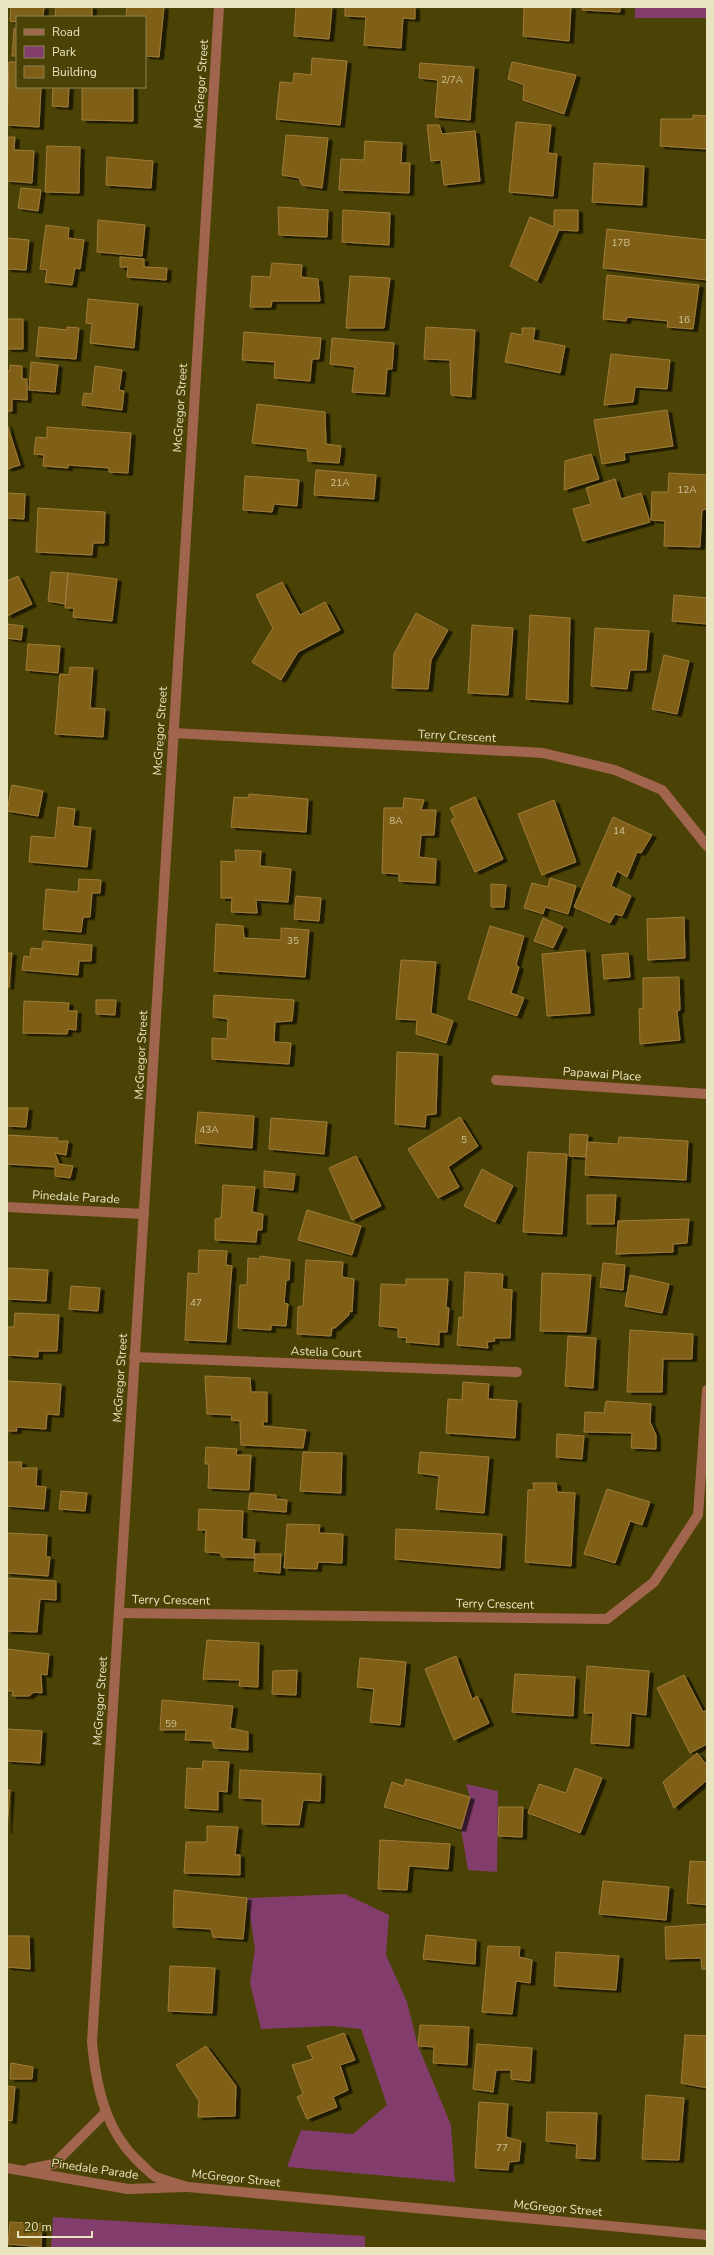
<svg xmlns="http://www.w3.org/2000/svg" width="714" height="2255" viewBox="0 0 714 2255" font-family="'Nunito Sans',sans-serif">
  <defs>
    <filter id="shadow"><feDropShadow dx="4.5" dy="2.5" stdDeviation="0" flood-color="#0009"/></filter>
  </defs>
  <rect width="100%" height="100%" fill="#4b4306"/>
  <!-- green -->
  <path fill="#833d6c" d="M635,7H707V18H635Z
    M466,1784L498,1791L497,1872L468,1870L461,1829L470,1797Z
    M345,1894L389,1915L386,1955L407,2002L418,2046L451,2125L455,2182L287,2167L301,2130L353,2134L387,2105L361,2029L332,2026L261,2029L250,1983L255,1948L247,1898Z
    M53,2217L365,2236V2248H51Z"/>
  <!-- building -->
  <path fill="#805e17" stroke="#9f7c3a" filter="url(#shadow)" d="M11,7H44L43,17H17V22L10,21Z
    M56,7H92V17H55Z
    M127,7H164L159,57L145,56V17H126Z
    M296,7H332L329,39L294,36Z
    M345,7H415V19L403,18L401,48L364,45L366,17L345,16Z
    M524,7H571L569,41L523,36Z
    M583,7H620V12L582,10Z
    M14,29H17V56H12Z
    M312,58L347,61L340,125L276,119L280,82L293,83L294,73L311,75Z
    M9,62H17V87H41L39,127L7,125Z
    M512,62L576,75L564,114L523,100L524,85L508,79Z
    M420,63L474,67L470,120L435,117L438,80L419,78Z
    M53,87H69L68,107L52,106Z
    M82,87H133V121L82,120Z
    M693,115L707,116V149L660,146L661,119H693Z
    M516,122L551,125L548,153L557,154L553,196L509,192Z
    M427,125H439L442,134L475,131L480,181L444,185L441,160L431,161Z
    M286,135L328,138L322,188L302,185L299,178L282,175Z
    M7,137H15L14,150L34,151L32,183L7,181Z
    M365,141L402,143L401,163H410L409,193L339,190L341,159L364,160Z
    M47,146L80,147L79,193L45,192Z
    M107,157L153,161L151,188L106,185Z
    M594,163L644,166L642,205L592,202Z
    M21,188L41,190L38,211L18,208Z
    M278,207L328,210L327,237L279,235Z
    M343,210L390,213L389,245L342,242Z
    M554,210H578V231L559,230L537,281L510,266L530,217L554,227Z
    M98,220L145,225L142,256L97,252Z
    M46,225L69,228L68,238L84,240L80,269L75,268L72,285L45,282L47,270L40,269Z
    M607,229L707,240V280L603,268Z
    M7,238L29,240L26,270L7,269Z
    M120,257L144,259V267L167,268L166,280L127,277L128,267H120Z
    M272,263L302,265L301,277L318,279L320,301H272L271,307H250L252,276L270,277Z
    M607,275L699,285L693,329L667,327L668,321L627,317L626,321L603,319Z
    M350,276L390,278L384,328H346Z
    M88,299L138,304L134,348L90,343L92,324L86,323Z
    M7,319H23V349H7Z
    M39,327L67,330V327L79,328L76,359L36,356Z
    M426,327L475,330L471,397L451,395L450,360L424,359Z
    M522,328H535L533,340L565,346L560,373L505,362L511,333L522,335Z
    M244,332L321,338L319,359H312L310,381L274,378L275,362L242,360Z
    M332,338L394,343L392,369H387L385,394L352,392L355,367L330,364Z
    M611,354L670,360L667,389L635,387L633,402L604,405Z
    M31,362L58,365L55,392L29,390Z
    M10,365L22,366V379H27V400L12,399V411H7V371H10Z
    M95,366L122,370L119,390L124,391L122,410L82,405L84,393L92,394Z
    M257,404L325,412L326,444L341,446L339,463L308,461L307,449L252,443Z
    M667,410L673,446L624,453L625,460L602,464L594,420Z
    M7,424L20,465L7,469Z
    M47,427L131,433L128,473L109,472V468L68,465V468L43,466L44,455L34,454L36,437L47,438Z
    M591,454L599,479L564,490L565,461Z
    M316,470L376,475L374,499L314,495Z
    M669,473L707,475V509L702,510L700,547L664,546L665,521L651,520L652,492H668Z
    M245,476L299,480L297,506L274,504L272,512L243,510Z
    M615,479L621,499L641,493L650,522L583,541L573,509L591,504L586,488Z
    M7,493L25,494L24,519L7,518Z
    M38,508L105,512L104,543H93L92,555L36,552Z
    M51,572L68,573L65,604L48,601Z
    M68,573L117,579L112,621L73,617L74,608H65Z
    M18,576L32,604L7,616V581Z
    M282,582L300,615L325,602L340,630L298,652L281,680L252,662L273,628L256,595Z
    M674,595L707,598V624L672,621Z
    M416,613L448,630L431,660L428,689L392,688L394,654Z
    M530,615L570,618L568,702L526,699Z
    M7,624L23,626L21,640L7,638Z
    M472,625L513,628L508,695L468,693Z
    M595,628L649,631L646,670H630L627,689L591,686Z
    M28,644L60,646L58,673L26,670Z
    M664,655L689,661L677,714L652,709Z
    M70,667L93,668L90,708L105,709L103,737L55,734L60,674L69,675Z
    M12,785L43,791L38,816L7,811Z
    M249,794L308,799L306,832L231,827L234,797L248,798Z
    M475,797L503,859L475,872L451,820L455,818L450,808Z
    M404,798L424,800L421,810H436L434,835H421L419,857L436,859L435,883L399,881V874L382,873L384,808H403Z
    M554,800L576,862L542,875L518,814Z
    M58,807L75,809L73,826L91,828L87,867L29,862L31,836L55,838Z
    M613,817L652,835L641,853L637,852L627,877L617,871L611,886L631,896L622,916L615,914L610,923L574,907Z
    M235,850L261,851L260,866L291,869L288,902L256,900L257,913L231,912L232,898H221V861L236,862Z
    M550,878L576,886L568,914L545,907L543,914L524,908L532,883L548,887Z
    M79,879L101,880L100,893H92L90,917H83L81,932L43,929L46,889L78,892Z
    M491,884L506,885L504,907H491Z
    M296,896L321,898L319,921L294,919Z
    M684,917L685,958L648,960L647,919Z
    M543,918L563,927L553,948L534,941Z
    M216,924L243,926L244,938L281,940V928L309,930L305,977L214,971Z
    M490,926L524,936L516,965L519,967L511,993L524,998L517,1016L468,999Z
    M43,941L92,945L91,961H79L78,975L22,970L24,956L30,957L31,948L42,949Z
    M585,950L590,1013L547,1016L542,954Z
    M7,953H12L9,987H7Z
    M628,953L630,977L604,979L602,955Z
    M401,960L436,962L431,1013L453,1021L446,1043L416,1034L417,1020L396,1019Z
    M679,977L680,1010L677,1011L680,1040L640,1044L639,1009L643,1008V978Z
    M214,995L294,1000L292,1021L275,1022L274,1042L291,1043L289,1064L212,1059V1038L227,1039L228,1019L213,1017Z
    M96,1000H116L115,1015L96,1014Z
    M24,1001L69,1003L68,1011H77L76,1030L68,1029L67,1034L23,1033Z
    M397,1052L438,1054L436,1114L426,1115L425,1127L395,1124Z
    M7,1108H28L26,1127L7,1126Z
    M198,1112L254,1116L252,1148L195,1143Z
    M460,1117L478,1146L448,1167L459,1187L438,1198L408,1149Z
    M271,1118L327,1122L324,1154L269,1149Z
    M570,1134L588,1135L586,1157L569,1156Z
    M7,1135L58,1138L57,1141H68L66,1155L55,1153L59,1164L73,1166L70,1178L55,1176V1167L7,1164Z
    M619,1137L688,1141L686,1180L585,1175L587,1142L618,1144Z
    M528,1152L567,1154L562,1234L523,1232Z
    M356,1156L381,1206L352,1220L329,1168Z
    M482,1169L513,1186L495,1222L464,1206Z
    M264,1171L295,1174L293,1190L264,1187Z
    M223,1185L255,1187L252,1212L263,1214L262,1230H257L256,1242L215,1240V1219L221,1218Z
    M587,1195H616L614,1224H587Z
    M307,1210L361,1226L352,1255L298,1240Z
    M689,1219L687,1243L673,1244V1252L616,1254L618,1221Z
    M199,1250L227,1251L226,1265L232,1266L226,1342L185,1340L188,1273L198,1274Z
    M260,1256L290,1260L289,1280H286L284,1303L288,1304L286,1326L271,1325V1330L238,1328L240,1285H247L248,1258L260,1259Z
    M306,1260L343,1262L342,1277L354,1279L352,1312L349,1311V1315L335,1328H332L331,1336L297,1334L298,1307L303,1306Z
    M603,1263L625,1265L623,1290L600,1287Z
    M7,1268L48,1270L46,1301L7,1299Z
    M465,1272L503,1274L502,1289L512,1290L510,1338H494L495,1341L487,1342L488,1348L457,1345L459,1317L463,1318Z
    M542,1273L591,1275L586,1332L540,1331Z
    M630,1275L669,1284L662,1313L625,1306Z
    M406,1279H448L446,1308H449L447,1332H439V1345L406,1342L407,1338L398,1337V1328L379,1326L381,1284L406,1285Z
    M71,1286L100,1288L98,1311L69,1309Z
    M15,1313L59,1315L57,1351H38V1357L7,1355V1327H14Z
    M630,1330L693,1334L692,1359H663L662,1392H627Z
    M568,1336L596,1338L593,1388L565,1386Z
    M205,1376L250,1378L251,1392H267V1422L263,1421V1426L306,1430L303,1448L241,1445L240,1421L231,1420L232,1415L207,1414Z
    M7,1381L61,1384L59,1415L47,1414L46,1429L16,1427L17,1431H7Z
    M463,1382L489,1384L488,1399L517,1401L515,1438L446,1433L448,1399L462,1400Z
    M606,1401L651,1404L650,1422L656,1435V1449L631,1448L632,1433L584,1432L585,1412L604,1413Z
    M557,1434L584,1436L582,1459L556,1457Z
    M206,1447L237,1449L236,1455H251L249,1490L208,1488L209,1464H205Z
    M303,1452L342,1453L341,1493L300,1491Z
    M420,1452L489,1457L484,1513L436,1509L439,1476L418,1473Z
    M7,1462H22L21,1468H37L36,1486L46,1487L44,1509L7,1506Z
    M533,1483H556L557,1492L575,1493L571,1566L525,1562L528,1490H534Z
    M607,1489L650,1502L642,1525L630,1521L615,1563L584,1554Z
    M61,1491L87,1493L85,1511L59,1509Z
    M250,1493L276,1495V1499L287,1500L286,1512L248,1509Z
    M199,1509L243,1511L242,1539L255,1540L254,1558L222,1557L220,1553L205,1552L206,1530H198Z
    M287,1524L320,1525L319,1533L343,1534L342,1563L318,1562L317,1569L284,1568Z
    M396,1529L502,1534L500,1568L395,1559Z
    M7,1533L47,1535L46,1557H50L48,1576L7,1573Z
    M255,1554H281L280,1573L254,1571Z
    M7,1578L56,1581V1600L40,1599L37,1632L7,1631Z
    M207,1640L259,1643L258,1687L239,1686L240,1680L203,1679Z
    M7,1649L49,1654L47,1675L41,1674L42,1693L34,1692L29,1696H12L13,1691H7Z
    M456,1656L472,1699L477,1696L489,1723L454,1740L425,1669Z
    M360,1658L406,1662L400,1725L370,1722L374,1689L357,1687Z
    M587,1666L649,1671L646,1715L631,1713L629,1746L591,1743L593,1713H584Z
    M297,1670L296,1695L272,1694L273,1671Z
    M515,1674L575,1677L573,1716L512,1712Z
    M684,1675L703,1712L707,1710V1744L690,1753L657,1688Z
    M162,1700L233,1706L230,1728L248,1732V1750L214,1748L212,1741L185,1740L186,1730H160Z
    M7,1729L42,1731L40,1763L7,1761Z
    M697,1753L707,1765V1780L674,1808L663,1782Z
    M203,1761L229,1762L227,1792L218,1791V1810L185,1808L187,1768L202,1769Z
    M575,1768L602,1778L580,1833L528,1813L539,1784L566,1793Z
    M240,1770L321,1774L320,1801L303,1800L299,1825L262,1824V1799L239,1798Z
    M406,1779L470,1797L461,1829L384,1807L392,1782L404,1786Z
    M7,1790H10L7,1831Z
    M499,1807H523L522,1837L498,1836Z
    M207,1826L238,1827L235,1855H240V1875L184,1873L186,1842H207Z
    M380,1840L450,1844L448,1869L409,1866L407,1890L378,1889Z
    M690,1861L707,1862V1905L687,1903Z
    M603,1881L669,1887L666,1920L599,1914Z
    M174,1890L247,1898L243,1939L213,1937L211,1929L173,1927Z
    M707,1924V1969H702L701,1958L666,1959L665,1927Z
    M426,1935L476,1940L475,1964L423,1959Z
    M7,1936H29L30,1969L7,1967Z
    M488,1946L520,1947L519,1957L532,1960L530,1983L516,1981L512,2014L482,2012Z
    M556,1952L619,1956L616,1990L554,1986Z
    M170,1966L215,1968L212,2013L168,2011Z
    M420,2025L469,2027L467,2065L433,2063L434,2047L418,2046Z
    M344,2033L355,2060L340,2065L348,2090L333,2097L337,2107L307,2119L297,2097L303,2094L292,2065L313,2059L307,2046Z
    M685,2035L707,2036V2088L681,2083Z
    M477,2044L532,2048L530,2081L511,2079V2070H496L493,2092L473,2089Z
    M206,2046L236,2086L235,2116L198,2117L199,2101L176,2065Z
    M11,2063L33,2067L32,2079H10Z
    M7,2086L15,2087L12,2121L7,2120Z
    M646,2095L684,2098L679,2160L642,2159Z
    M479,2102L508,2104L506,2137L521,2141L519,2161L509,2162L508,2170L475,2168Z
    M547,2112L597,2113L595,2159L576,2158L577,2144L546,2141Z
    M10,2222L42,2224L41,2247L8,2244Z"/>
  <g fill="none" stroke-linecap="round" stroke-linejoin="round">
    <!-- minor -->
    <path stroke="#a1654e" stroke-width="10" d="M173,733L543,753L615,770L662,790L707,846
      M496,1080L707,1094
      M7,1207L144,1214
      M134,1357L517,1372
      M119,1613L607,1619L654,1582L698,1515L707,1390
      M7,2168L128,2189L185,2187
      M29,2169L54,2164L106,2112"/>
    <!-- tertiary -->
    <path stroke="#a1654e" stroke-width="10" d="M219,7L92,2042C96,2086 105,2131 140,2163C145,2167 150,2174 156,2177C166,2181 177,2184 188,2187L707,2235"/>
  </g>
  <g text-anchor="middle" stroke-width="3" stroke-linejoin="round" paint-order="stroke">
    <!-- number labels -->
    <g font-size="10" fill="#cfc296">
      <text x="452" y="83">2/7A</text>
      <text x="621" y="246">17B</text>
      <text x="684" y="323">16</text>
      <text x="340" y="486">21A</text>
      <text x="687" y="493">12A</text>
      <text x="396" y="824">8A</text>
      <text x="619" y="834">14</text>
      <text x="293" y="944">35</text>
      <text x="209" y="1133">43A</text>
      <text x="464" y="1143">5</text>
      <text x="196" y="1306">47</text>
      <text x="171" y="1727">59</text>
      <text x="502" y="2151">77</text>
    </g>
    <!-- street labels -->
    <g font-size="12" fill="#e9e4c0" stroke="#4b4306">
      <text transform="translate(201 84) rotate(-86)" y="4">McGregor Street</text>
      <text transform="translate(180 408) rotate(-86)" y="4">McGregor Street</text>
      <text transform="translate(160 731) rotate(-86)" y="4">McGregor Street</text>
      <text transform="translate(457 736) rotate(3)" y="4">Terry Crescent</text>
      <text transform="translate(141 1055) rotate(-87)" y="4">McGregor Street</text>
      <text transform="translate(602 1074) rotate(4)" y="4">Papawai Place</text>
      <text transform="translate(76 1197) rotate(3)" y="4">Pinedale Parade</text>
      <text transform="translate(326 1352) rotate(2)" y="4">Astelia Court</text>
      <text transform="translate(120 1378) rotate(-86)" y="4">McGregor Street</text>
      <text transform="translate(171 1600) rotate(1)" y="4">Terry Crescent</text>
      <text transform="translate(495 1604) rotate(1)" y="4">Terry Crescent</text>
      <text transform="translate(100 1701) rotate(-86)" y="4">McGregor Street</text>
      <text transform="translate(95 2169) rotate(8)" y="4">Pinedale Parade</text>
      <text transform="translate(236 2178) rotate(6)" y="4">McGregor Street</text>
      <text transform="translate(558 2208) rotate(5)" y="4">McGregor Street</text>
    </g>
  </g>
  <!-- border -->
  <rect width="714" height="2255" fill="none" stroke="#e9e4c0" stroke-width="16"/>
  <!-- legend -->
  <rect x="16" y="16" width="130" height="72" fill="#4b4306" stroke="#8a8350"/>
  <rect x="24" y="29" width="20" height="6" fill="#a1654e" stroke="#8a8350"/>
  <text x="52" y="36" font-size="12" fill="#e9e4c0">Road</text>
  <rect x="24" y="46" width="20" height="12" fill="#833d6c" stroke="#8a8350"/>
  <text x="52" y="56" font-size="12" fill="#e9e4c0">Park</text>
  <rect x="24" y="66" width="20" height="12" fill="#805e17" stroke="#8a8350"/>
  <text x="52" y="76" font-size="12" fill="#e9e4c0">Building</text>
  <!-- scale -->
  <path d="M18 2231v6h74v-6" fill="none" stroke="#e9e4c0" stroke-width="2"/>
  <text x="24" y="2231" font-size="12" fill="#e9e4c0" stroke="#4b4306" stroke-width="3" paint-order="stroke">20 m</text>
</svg>
